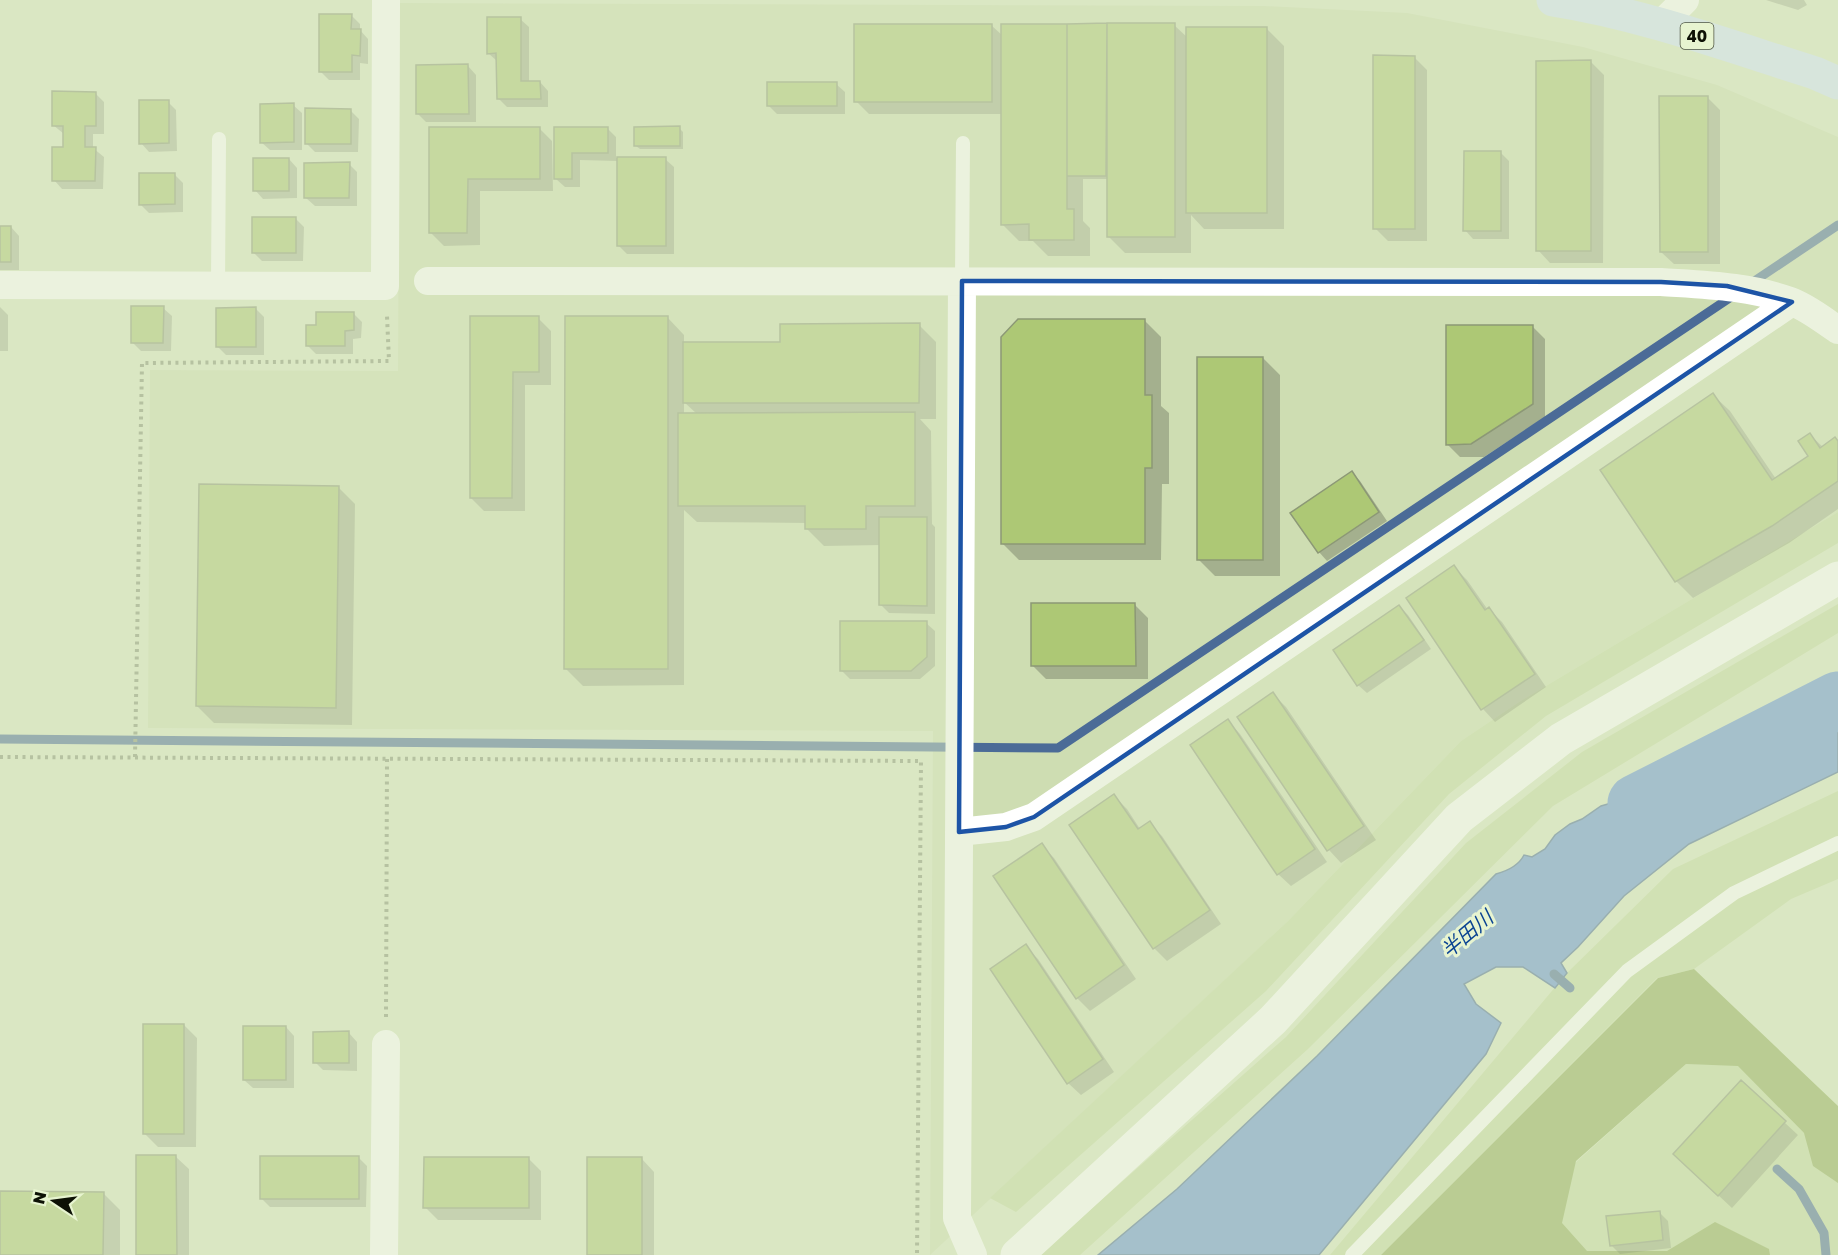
<svg xmlns="http://www.w3.org/2000/svg" width="1838" height="1255" viewBox="0 0 1838 1255" font-family="'Golos Text','Noto Sans JP',sans-serif">
  <rect width="100%" height="100%" fill="#dae7c3"/>
  <!-- built -->
  <path fill="#ceddb2" d="M400,3L1264,6L1407,13L1583,47L1717,85L1838,137V512L1519,702L1461,741L1288,921L930,1255L933,731L148,728L150,370L398,371Z"/>
  <!-- green -->
  <path fill="#c6d9a2" d="M1838,512V543L1546,716L1449,794L1266,991L1016,1212L990,1198L1288,921L1461,741L1519,702Z
    M1838,604V633L1553,806L1308,1049L1080,1255H1039L1286,1037L1466,843L1582,752Z
    M1838,791V879L1791,899L1694,969L1657,978L1381,1255H1330L1567,973L1673,869Z
    M1686,1064L1738,1065L1838,1168V1255H1498L1576,1162Z"/>
  <!-- forest -->
  <path fill="#92ac59" d="M1694,969L1838,1106V1183L1813,1166L1804,1133L1738,1066L1686,1064L1576,1161L1562,1223L1587,1251H1667L1715,1222L1769,1249L1770,1255H1381L1658,978Z"/>
  <!-- water -->
  <path fill="#6591d5" stroke="#4b6b97" stroke-width="1.5" d="M1838,693V772L1689,844L1624,896L1578,947L1561,963L1567,973L1555,988L1523,967H1496L1464,984L1476,1004L1501,1023L1486,1054L1319,1255H1098L1177,1189L1317,1056L1496,874C1507,871 1519,865 1524,855L1532,857L1545,849L1555,835L1570,824L1582,819L1601,806L1629,798L1643,786L1752,754C1788,750 1814,718 1838,693Z"/>
  <!-- shadow -->
  <path fill="#0003" fill-rule="evenodd" d="M1766,0H1804L1807,5L1798,10Z
    M351,15L360,24V30L368,39V64L360,63V80H329L321,72Z
    M520,19L529,27V82H540L548,91V107H507L498,98L497,61L488,53Z
    M991,25L1003,36V25H1174L1188,38L1267,29L1284,46V229H1204L1191,215V253H1125L1108,236V179H1083V221L1090,228V256H1048L1033,241H1019L1002,224V114H869L856,101Z
    M1414,57L1427,70V241H1388L1375,228Z
    M1591,62L1604,75L1603,263H1550L1538,250Z
    M468,66L476,75V122H426L418,114Z
    M836,84L845,92V114H777L768,105Z
    M95,93L104,102V134H93V148L104,157L103,189H62L54,180L64,148V134L53,125Z
    M1707,97L1720,110V264H1674L1661,252Z
    M168,102L176,110L177,151L149,152L141,143Z
    M293,105L302,113V150H270L261,142Z
    M350,110L359,119L358,152H315L307,144Z
    M431,128H539L552,141L553,191H480V245L444,246L431,233Z
    M556,128H607L616,137V158L665,159L674,167V254H627L618,245V161L580,160V187H565L556,179Z
    M679,128L683,132V149H640L636,146Z
    M1500,152L1509,161V239H1473L1465,230Z
    M289,159L297,168V198L263,199L255,190Z
    M349,164L357,172V206H315L306,198Z
    M175,175L183,183V212L149,213L140,204Z
    M295,218L304,227L303,261H262L253,252Z
    M0,227H11L19,236V270H0Z
    M0,307L8,315V351H0Z
    M163,308L172,316L171,351H141L133,343Z
    M256,309L264,317V355H226L218,347Z
    M353,313L362,322L361,338L353,339V354H316L308,346L317,327Z
    M472,318H538L551,331V385H525V511H484L471,498Z
    M668,318L684,335V344H782L919,325L936,342V419H920L931,431L932,524L935,527V614L889,613L881,605V545L824,546L807,529V523L697,522L684,510V685L583,686L566,669ZM684,402L697,414H684Z
    M1144,320L1161,337V406L1169,413V484H1162L1161,560H1019L1002,543Z
    M1532,326L1545,339V417L1484,457H1460L1447,444Z
    M1263,358L1280,375V576H1215L1198,559Z
    M1713,395L1730,411L1776,479L1810,456V435L1823,447L1838,442V509L1789,543L1693,598L1676,581Z
    M1352,473L1360,481L1387,521L1327,561L1319,552L1292,513Z
    M338,487L355,504L352,725L214,723L197,706Z
    M1454,567L1467,580L1488,610L1489,609L1502,622L1546,687L1495,722L1483,709Z
    M1135,605L1148,618V679H1046L1033,666Z
    M1399,606L1408,615L1431,649L1367,693L1358,685Z
    M926,623L935,631V666L920,679H850L841,670Z
    M1273,694L1286,707L1376,840L1341,863L1329,850L1239,717Z
    M1228,721L1240,734L1327,862L1291,886L1278,874Z
    M1114,796L1127,809L1140,829L1149,823L1162,836L1221,924L1167,961L1154,948L1071,826Z
    M1041,845L1054,858L1136,979L1090,1011L1077,998Z
    M1025,946L1038,959L1114,1072L1081,1095L1068,1083Z
    M184,1025L197,1038L196,1147H158L145,1134Z
    M286,1027L294,1036V1088H253L244,1080Z
    M349,1033L357,1042V1071L323,1070L315,1062Z
    M1741,1082L1798,1135L1732,1208L1688,1167Z
    M176,1157L189,1169V1255H137Z
    M358,1157L367,1166L366,1207H270L262,1199Z
    M528,1158L541,1171V1220H438L425,1207Z
    M642,1159L654,1172V1255H589Z
    M0,1192L103,1193L120,1210V1255H0Z
    M1659,1212L1668,1221L1671,1248L1620,1254L1611,1245Z"/>
  <g fill="none" stroke-linecap="round" stroke-linejoin="round">
    <!-- stream -->
    <path stroke="#4b6b97" stroke-width="9" d="M1750,284L1838,225
      M0,739L1058,748L1734,295
      M1554,974L1570,988
      M1777,1169L1799,1189L1824,1233L1826,1255"/>
    <!-- river -->
    <path stroke="#6591d5" stroke-width="57" d="M1636,803L1838,700"/>
  </g>
  <!-- building -->
  <path fill="#adc875" stroke="#8c9876" stroke-width="1.5" d="M319,14H352L351,29H361L360,56L352,55V72H319Z
    M487,17H521V81H540L541,99H497L496,53L487,54Z
    M1107,23L1106,176H1067V24Z
    M1107,23H1175V237H1107Z
    M854,24H992V102H854Z
    M1001,24H1067V209H1074V240H1029V224L1001,225Z
    M1186,27H1267V213H1186Z
    M1373,55L1415,56V229H1373Z
    M1591,60V251H1536V61Z
    M468,64L469,114H416V65Z
    M767,82H837V106H767Z
    M52,91L96,92V126H85V147H96L95,181H52V147H63V126H52Z
    M1659,96H1708V252H1660Z
    M139,100H169V143L139,144Z
    M294,103V142L260,143V104Z
    M305,108L351,109V144H305Z
    M680,126V146H634V127Z
    M429,127H540V179H468L467,233H429Z
    M554,127H608V153H572V179H554Z
    M1464,151H1501V231H1463Z
    M617,157H666V246H617Z
    M253,158H289V191H253Z
    M350,162L349,198H304V163Z
    M139,173H175V204L139,205Z
    M252,217H296V253H252Z
    M0,226H11V262H0Z
    M131,306H164L163,343H131Z
    M256,307V347H216V308Z
    M316,312H354V330L345,331V346H306V325H316Z
    M470,316H539V372H513L512,498H470Z
    M565,316H668V669H564Z
    M1018,319H1145V395H1152V468H1145V544H1001V337Z
    M920,323L919,403H683V342H780V324Z
    M1446,325H1533V404L1471,444L1446,445Z
    M1197,357H1263V560H1197Z
    M1713,393L1772,480L1808,456L1798,441L1810,433L1820,448L1835,437L1838,441V481L1772,526L1675,582L1600,470Z
    M915,412V506H866V529H805V506H678V413Z
    M1352,471L1379,512L1318,553L1290,513Z
    M199,484L339,486L336,708L196,706Z
    M879,517H927V606L879,605Z
    M1454,565L1485,610L1489,607L1535,674L1481,710L1406,598Z
    M1031,603H1135L1136,666H1031Z
    M1399,605L1424,640L1357,686L1333,650Z
    M840,621H927V657L911,671H840Z
    M1273,692L1364,826L1327,851L1237,717Z
    M1228,719L1315,849L1277,875L1190,745Z
    M1114,794L1138,829L1150,821L1210,910L1153,949L1069,825Z
    M1042,843L1124,965L1076,999L993,876Z
    M1026,944L1103,1059L1067,1084L990,969Z
    M143,1024H184V1134H143Z
    M243,1026H286V1080H243Z
    M349,1031V1063H313V1032Z
    M1741,1080L1786,1121L1718,1196L1673,1154Z
    M136,1155H176L177,1255H136Z
    M260,1156H359V1199H260Z
    M424,1157H529V1208H423Z
    M587,1157H642V1255H587Z
    M0,1191L104,1192L103,1255H0Z
    M1660,1211L1663,1240L1610,1246L1606,1216Z"/>
  <g fill="none" stroke-linecap="round" stroke-linejoin="round">
    <!-- path -->
    <path stroke="#8a9479" stroke-width="4" stroke-dasharray="3 4.5" stroke-linecap="butt" d="M0,757L921,761L917,1255
      M135,757L142,363L389,361L387,316
      M386,1017L387,759"/>
    <!-- service -->
    <path stroke="#fff" stroke-width="14" d="M962,281L963,143
      M218,286L219,139
      M1352,1255L1627,971L1734,893L1838,843"/>
    <!-- minor -->
    <path stroke="#fff" stroke-width="28" d="M1660,25L1685,0
      M428,281L1661,282C1705,285 1749,286 1790,301C1807,307 1823,320 1838,330
      M962,281L957,1218L973,1255
      M0,285L385,286L386,0
      M959,832L1006,827L1034,817L1792,302
      M384,1255L386,1044"/>
    <!-- tertiary -->
    <path stroke="#fff" stroke-width="33" d="M1017,1255L1273,1020L1459,818L1561,739L1838,578"/>
    <!-- primary -->
    <path stroke="#d2e2fa" stroke-width="33" d="M1553,0C1642,14 1729,46 1815,73L1838,83"/>
  </g>
  <!-- marked area -->
  <path d="M0 0H1838V1255H0ZM962,281L1661,282L1727,286L1792,302L1034,817L1006,827L959,832Z" fill="#dae7c3" fill-opacity=".55" fill-rule="evenodd"/>
  <path fill="none" stroke="#1d54a6" stroke-width="4.5" stroke-linejoin="round" d="M962,281L1661,282L1727,286L1792,302L1034,817L1006,827L959,832Z"/>
  <g text-anchor="middle" stroke-width="6" stroke-linejoin="round" paint-order="stroke">
    <!-- shield labels -->
    <rect fill="#e7f4d0" stroke="#4e5542" stroke-width="1.5" x="1680.5" y="23" width="33" height="26" rx="4.5"/>
    <g font-size="16" font-weight="bold" fill="#0d1105">
      <text x="1697" y="42">40</text>
    </g>
    <!-- water labels -->
    <g font-size="20" font-style="italic" fill="#0a4392" stroke="#e7f4d0">
      <text transform="translate(1467 934) rotate(-40)" y="7">半田川</text>
    </g>
  </g>
  <!-- north arrow -->
  <g transform="translate(54 1201) rotate(283)" stroke="#e7f4d0" stroke-width="4.5" paint-order="stroke">
  <path d="M0-4.5L10 22L0 15L-10 22Z" fill="#0d1105"/>
  <text y="-9" font-size="16" font-weight="bold" text-anchor="middle" fill="#0d1105">N</text>
  </g>
</svg>
